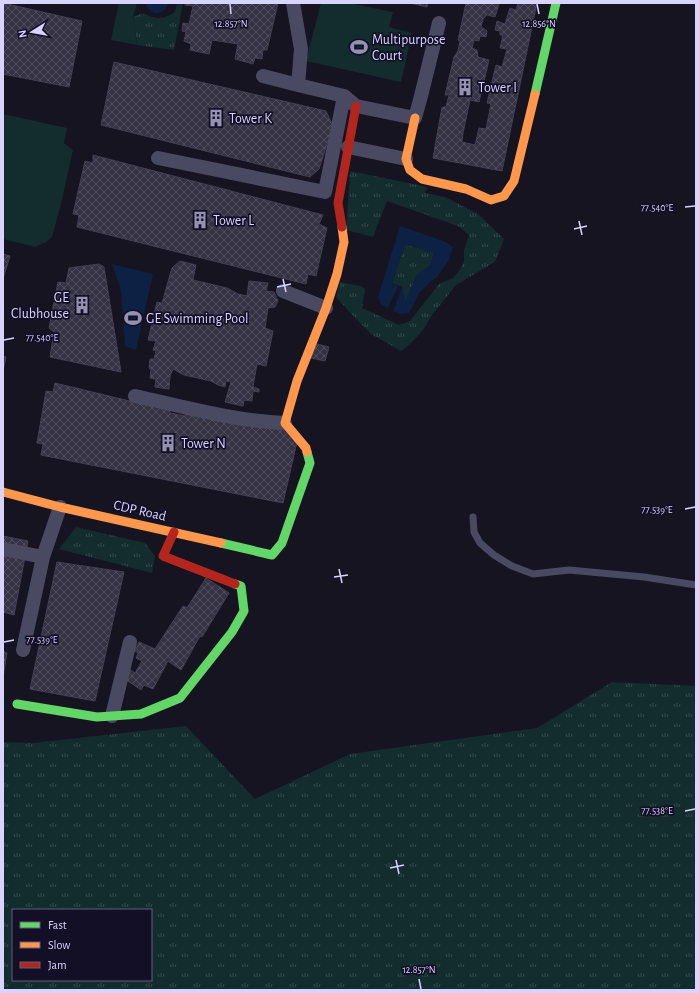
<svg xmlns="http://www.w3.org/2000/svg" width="699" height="993" viewBox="0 0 699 993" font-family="'Alegreya Sans',sans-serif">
  <defs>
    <pattern id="grass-tufts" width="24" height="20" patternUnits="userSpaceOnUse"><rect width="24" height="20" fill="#132c2d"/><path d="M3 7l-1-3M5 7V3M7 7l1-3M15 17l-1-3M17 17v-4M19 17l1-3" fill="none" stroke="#354a4c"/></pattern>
    <pattern id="building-cross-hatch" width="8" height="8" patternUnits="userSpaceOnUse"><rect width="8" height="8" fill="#343243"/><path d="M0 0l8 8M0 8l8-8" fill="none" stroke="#514f5f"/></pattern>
  </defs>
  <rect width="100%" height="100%" fill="#161421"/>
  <!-- grass -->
  <path fill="url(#grass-tufts)" fill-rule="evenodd" d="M177,3H183L174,50L137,45L133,17L143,13C156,20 162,20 175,12Z
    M350,171L428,187L425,193L445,197L478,214L504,239L495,262L456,285L432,315L423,330L411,343L401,351L371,334L355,318L336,297L340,282L360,286L365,289L362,308L399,325L410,321L439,284L453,278L459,271L464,262V250L469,235L458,226L387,201L373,237L346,230Z
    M405,244L434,253L430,266L417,275L406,301L404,299L402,287L392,283Z
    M76,527L145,543L155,556L152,573L59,549Z
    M612,682L696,686V990H3V742L33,743L186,726L255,799L350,754L537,728ZM13,910H151V980H13Z"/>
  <!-- park -->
  <path fill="#132c2d" d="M119,3H137L133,17L137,45L111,40Z
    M321,3H349L393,12L389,27L412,33L401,82L306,61Z
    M3,114L67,128L64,143L73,150L61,204L52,237L46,242L35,247L3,239V146L4,141L3,140Z"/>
  <!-- water -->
  <path fill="#0d2144" d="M146,3H168C165,16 149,17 146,3Z
    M400,226L446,242L453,247L449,260L437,277L431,281L419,293L409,313L401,314L393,311L402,287L405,296L404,299L406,300L417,275L430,266L434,253L405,244L392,283L398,286L388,308L381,304L378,297Z
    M112,264L153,274L136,350L125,346L121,290Z"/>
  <!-- building -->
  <path fill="url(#building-cross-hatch)" stroke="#433f54" d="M3,3L82,21L69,87L3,74Z
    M185,3H278L267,50H263L262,59L255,58L253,64L235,59L238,44L212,40L209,54L190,50L191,44L184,41L186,32L182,31L183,23L189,24L193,6L185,5Z
    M410,3H428L427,7Z
    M466,3L499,4L495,17L487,15L483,19L481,27L487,31L486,37L480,36L479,41L474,40L472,48L477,50L478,57L489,60L479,102L470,100L463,133L462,142L475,145L479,128L486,129L491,104L487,103L496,65L502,67L507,49L500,48L503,35H500V31L495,30L497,21L505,24L510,8L516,10L518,3H537L502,171L433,158L442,107H446L449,95H445L454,57L458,51L460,41L458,40Z
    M114,62L326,111L333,126L319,169L310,177L101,125Z
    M93,155L323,215L319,224L327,228L316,276L308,274L306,284L77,227L79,215L73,214L85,161L93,163Z
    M3,254L10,256L3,279Z
    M180,261L196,265L193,280L227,288L238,294L247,296L249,281L268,283L266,291L274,292L278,301L275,307L268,308L265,328L273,331L266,366L257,364L253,387L259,389V392L253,391L252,401L244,400L243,406L225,402L231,382L226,381L225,387L218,385L211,381L184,375L173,369L170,376L169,389L155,387L156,379L150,378L151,369L149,368L150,359H154L156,351L153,350L156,341L148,340L157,302L162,303L172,268Z
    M99,264L104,267L121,372L50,357L54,332L49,328L58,282L66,283L69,268Z
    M317,344L329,347L325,361L311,358Z
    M3,356L6,357L3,371Z
    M55,383L142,404L168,407L170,413L185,416L187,411L299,433L283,503L41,455L43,444L37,443L46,391L53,392Z
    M3,536L28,541L14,615L3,612Z
    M57,562L124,572L95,701L30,689Z
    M206,578L229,593L202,637L200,636L181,670L168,661L153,689L144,685L141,690L125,679L131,670L135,673L142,661L136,658L138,653L135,651L139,642L155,649L183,606L187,608Z
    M3,651L7,653L3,677Z"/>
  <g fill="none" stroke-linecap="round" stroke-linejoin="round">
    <!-- lane -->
    <path stroke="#4a4962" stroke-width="7" d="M473,517L474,532L480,543L494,555L512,566L533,574L569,570L644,577L696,585"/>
    <!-- street -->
    <path stroke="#4a4962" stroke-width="14" d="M293,3L301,49L298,85L344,96L356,106L415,118L421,96L439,23
      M263,76L298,85
      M348,147L406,159
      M158,158L325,192L344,96
      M283,291L326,308
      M135,396C185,407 234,421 285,423
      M3,549L43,557
      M23,650L43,557L60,507
      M112,716L130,642"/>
    <!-- fast -->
    <path stroke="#63d668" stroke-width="9" d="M535,94L556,3
      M221,543L272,555L282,543L310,463L307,452
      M17,704L97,717L141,714L180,698L232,632L244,611L241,586L235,584"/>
    <!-- slow -->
    <path stroke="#ff974d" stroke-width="9" d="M415,118L406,159L410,170L422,179L466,189L491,200L504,196L514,181L535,94
      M307,452L306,448L285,423L297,381L326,308L337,274L344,242L342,227
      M3,492L60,507L221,543"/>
    <!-- jam -->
    <path stroke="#b3261e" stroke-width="9" d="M342,227L338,203L356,106
      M174,532L163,556L235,584"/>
  </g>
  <!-- ticks -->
  <path fill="none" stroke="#d9d4ff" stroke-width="1.5" d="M230,4L231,14M537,4L539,14M685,207L695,206M579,221L582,235M574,229L587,226M283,279L286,292M277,287L291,284M4,340L14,338M685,509L695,507M339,569L342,583M334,577L348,575M4,642L14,640M685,811L695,809M396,860L399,874M390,868L404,865M419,979L421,989"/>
  <!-- icons -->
  <defs>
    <g id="stadium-bare" transform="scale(1.38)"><path d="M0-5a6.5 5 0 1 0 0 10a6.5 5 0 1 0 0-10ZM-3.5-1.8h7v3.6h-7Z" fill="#9591b1" stroke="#130f26" stroke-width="2.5" paint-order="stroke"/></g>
    <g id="building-bare" transform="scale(1.38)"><path d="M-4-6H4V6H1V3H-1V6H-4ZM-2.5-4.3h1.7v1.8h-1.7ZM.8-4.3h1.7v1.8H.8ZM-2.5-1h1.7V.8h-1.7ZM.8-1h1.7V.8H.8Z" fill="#9591b1" stroke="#130f26" stroke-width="2.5" paint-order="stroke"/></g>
  </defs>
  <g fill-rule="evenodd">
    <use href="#stadium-bare" x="359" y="47"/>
    <use href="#building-bare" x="465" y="87"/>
    <use href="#building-bare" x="216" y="118"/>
    <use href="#building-bare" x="200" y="220"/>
    <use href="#building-bare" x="82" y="305"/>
    <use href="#stadium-bare" x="133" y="318"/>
    <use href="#building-bare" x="168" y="443"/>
  </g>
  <g text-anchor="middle" stroke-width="3.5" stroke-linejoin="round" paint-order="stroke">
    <!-- poi labels -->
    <g font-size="14" fill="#d9d4ff" stroke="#130f26" text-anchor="start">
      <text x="372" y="44">Multipurpose<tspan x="372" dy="16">Court</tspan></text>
      <text x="478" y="92">Tower I</text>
      <text x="229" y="123">Tower K</text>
      <text x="213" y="225">Tower L</text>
      <text x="69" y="302" text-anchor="end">GE<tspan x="69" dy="16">Clubhouse</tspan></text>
      <text x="146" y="323">GE Swimming Pool</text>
      <text x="181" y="448">Tower N</text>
    </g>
    <!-- street labels -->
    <g font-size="14" fill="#d9d4ff" stroke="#130f26">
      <text transform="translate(140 510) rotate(13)" y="5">CDP Road</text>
    </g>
  </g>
  <g font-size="10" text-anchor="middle" fill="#d9d4ff" stroke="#130f26" stroke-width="3.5" stroke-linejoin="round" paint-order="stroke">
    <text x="231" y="27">12.857°N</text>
    <text x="539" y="27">12.856°N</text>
    <text x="657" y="211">77.540°E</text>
    <text x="42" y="341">77.540°E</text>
    <text x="657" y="513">77.539°E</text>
    <text x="42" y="643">77.539°E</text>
    <text x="657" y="814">77.538°E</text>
    <text x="419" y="973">12.857°N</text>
  </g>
  <!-- border -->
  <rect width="699" height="993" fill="none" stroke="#d9d4ff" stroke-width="8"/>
  <!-- legend -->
  <rect x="12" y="909" width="140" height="72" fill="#130f26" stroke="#625e7d"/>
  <rect x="20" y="922" width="20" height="6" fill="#63d668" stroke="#625e7d"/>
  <text x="48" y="929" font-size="12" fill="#d9d4ff">Fast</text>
  <rect x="20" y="942" width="20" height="6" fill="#ff974d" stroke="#625e7d"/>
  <text x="48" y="949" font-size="12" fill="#d9d4ff">Slow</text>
  <rect x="20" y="962" width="20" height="6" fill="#b3261e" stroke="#625e7d"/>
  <text x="48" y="969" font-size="12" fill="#d9d4ff">Jam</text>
  <!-- north arrow -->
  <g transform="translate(32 32) rotate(259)" stroke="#130f26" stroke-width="3" paint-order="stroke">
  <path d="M0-3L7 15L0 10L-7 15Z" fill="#d9d4ff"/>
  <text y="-6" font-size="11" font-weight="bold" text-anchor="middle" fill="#d9d4ff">N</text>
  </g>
</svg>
